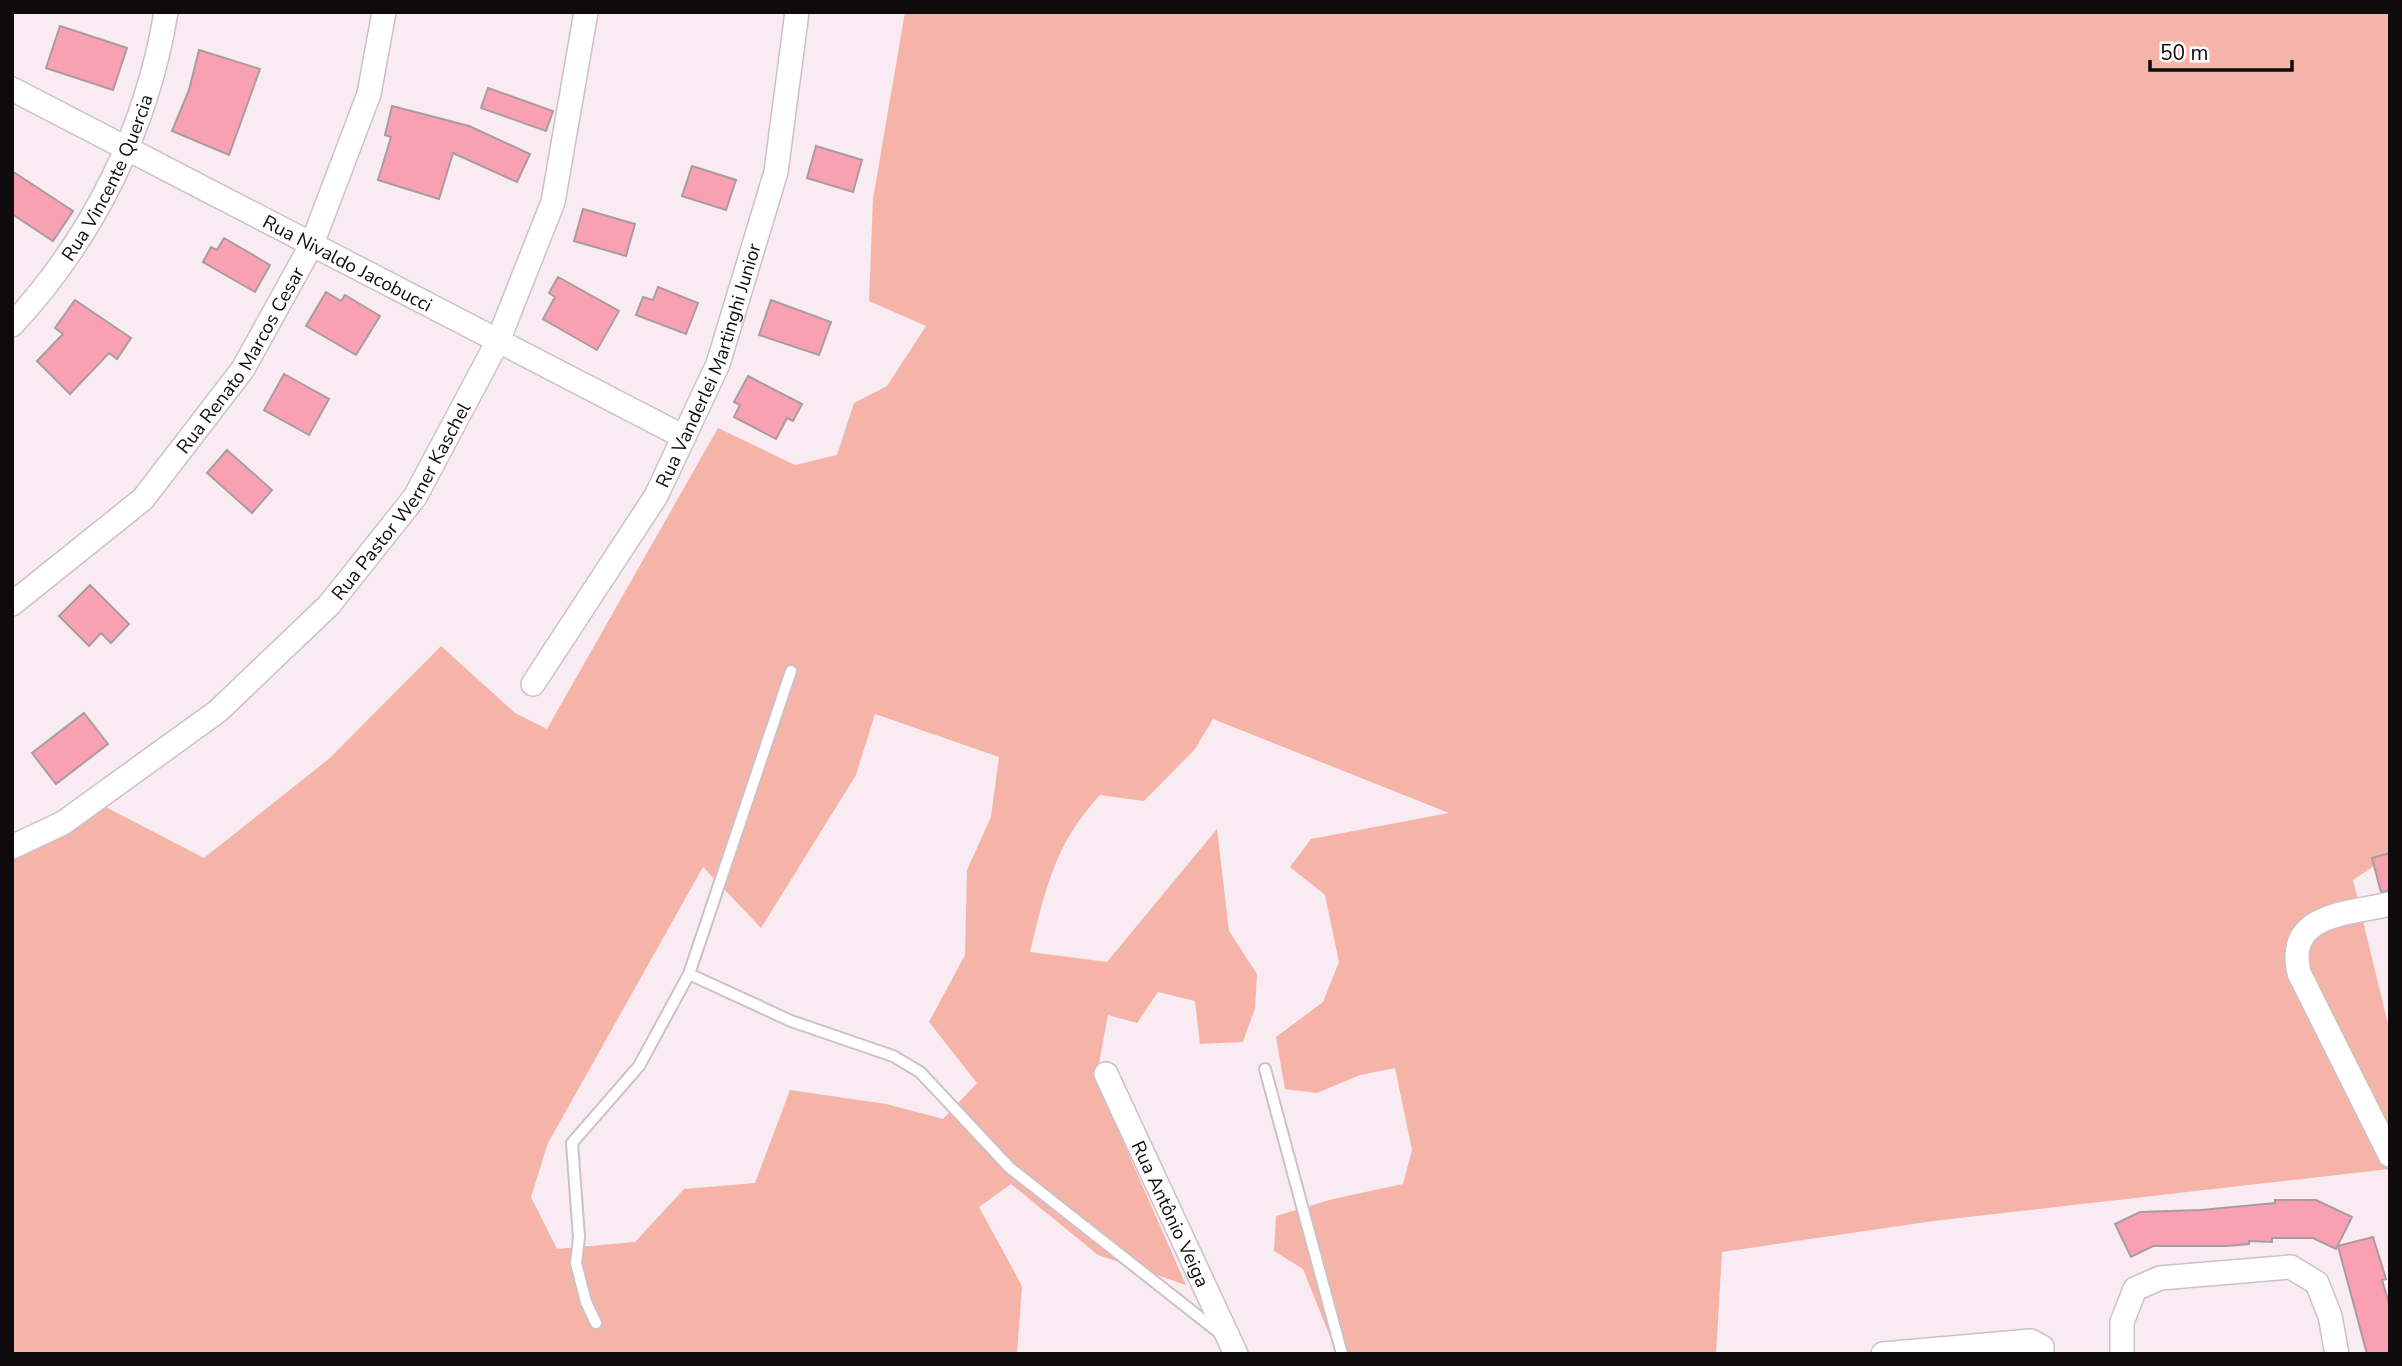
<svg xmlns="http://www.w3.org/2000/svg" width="2402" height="1366" viewBox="0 0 2402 1366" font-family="'Nunito Sans',sans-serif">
  <rect width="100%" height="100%" fill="#f8ebf2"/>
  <!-- green -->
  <path fill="#f6b3a8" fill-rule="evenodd" d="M905,12H2390V855L2353,880L2390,1032V1169L1933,1221L1722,1252L1716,1354H1337L1303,1269L1274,1251L1276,1216L1333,1199L1403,1184L1412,1150L1395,1068L1360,1075L1317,1093L1285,1089L1276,1037L1323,1002L1339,962L1325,895L1290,867L1311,839L1449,813L1213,719L1195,749L1144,801L1100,795C1054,845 1046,888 1030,952L1107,962L1217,829L1229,931L1257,974L1255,1008L1243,1042L1200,1044L1195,1001L1158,992L1137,1023L1108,1015L1096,1080L1186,1285L1098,1255L1011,1184L979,1207L1022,1286L1017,1354H12V842L94,801L204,858L330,758L441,646L515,713L547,729L718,428L795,465L837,455L854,403L887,386L926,326L869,301L873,199ZM875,714L999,757L991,817L967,870L965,955L929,1022L977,1083L943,1119L886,1104L790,1090L755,1183L684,1189L635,1242L557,1249L531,1197L548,1143L703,867L761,928L856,775Z"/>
  <!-- building -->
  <path fill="#f9a1b3" stroke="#aa9c9e" stroke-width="2" d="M60,26L127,48L113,90L46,68Z
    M199,50L260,69L229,155L172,131L189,90Z
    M488,88L553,111L546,131L481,108Z
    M392,106L469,126L530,154L517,182L453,153L439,199L378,180L391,137L385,135Z
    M816,146L862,160L853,192L807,178Z
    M692,166L736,180L726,210L682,196Z
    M12,171L73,211L53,241L12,214Z
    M583,209L635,224L626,256L574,241Z
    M224,238L270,265L255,292L203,262L211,247L217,250Z
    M558,277L619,311L597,350L543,319L555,297L549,293Z
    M658,287L698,303L686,334L636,315L643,297L653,300Z
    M326,292L341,301L345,295L380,316L356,355L306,326Z
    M75,300L131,338L117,359L109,353L70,394L37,361L63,334L55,328Z
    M771,300L831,322L819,355L759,335Z
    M284,374L329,399L309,435L264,410Z
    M748,376L802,404L793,421L787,418L776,439L734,417L740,405L734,402Z
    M227,450L272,490L252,513L207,473Z
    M90,585L129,624L111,643L101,633L89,646L59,616Z
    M84,713L108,744L56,784L32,753Z
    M2390,853V890L2381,892L2372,858Z
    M2275,1200H2316L2352,1217L2336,1249L2313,1238H2272V1242L2249,1241V1244L2227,1246H2153L2131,1257L2115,1224L2140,1212L2201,1210L2275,1203Z
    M2373,1237L2386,1279L2382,1280L2390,1307V1354H2367L2338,1246Z"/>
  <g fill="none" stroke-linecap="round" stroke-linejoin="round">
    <!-- lane casing -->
    <g stroke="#cdc0c7" stroke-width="14">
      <path id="lane" d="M689,974L791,1021L893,1056L920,1072L1010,1168L1221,1334
        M1265,1069L1342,1354
        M596,1323L586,1302L576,1263L579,1237L572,1143L639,1066L689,974L791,671"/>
    </g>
    <!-- street casing -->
    <g stroke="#cdc0c7" stroke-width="26">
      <g id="street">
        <path id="s1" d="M12,89L684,437"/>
        <path id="s2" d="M12,325C92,239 147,129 166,12"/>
        <path id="s3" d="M12,604L143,499L243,369L312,244L369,94L384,12"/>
        <path id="s4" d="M533,684L656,496L718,364L776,172L797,12"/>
        <path id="s5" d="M12,847L63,823L218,711L329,605L415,497L498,341L553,202L586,12"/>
        <path d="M2390,904C2348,914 2285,913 2299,973L2390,1155"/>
        <path id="s6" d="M1106,1074L1236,1354"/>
        <path d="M1883,1354L2031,1341L2042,1347V1354"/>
        <path d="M2122,1354V1322L2135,1289L2160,1278L2291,1267L2317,1283L2330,1316L2337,1354"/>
      </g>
    </g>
    <!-- lane -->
    <use href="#lane" stroke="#fff" stroke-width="10"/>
    <!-- street -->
    <use href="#street" stroke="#fff" stroke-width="23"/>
  </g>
  <g text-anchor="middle" stroke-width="6" stroke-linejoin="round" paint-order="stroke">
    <!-- street labels -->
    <g font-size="19" fill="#0f0b0d" stroke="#fff">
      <text dy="7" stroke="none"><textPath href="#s2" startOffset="177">Rua Vincente Quercia</textPath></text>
      <text dy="7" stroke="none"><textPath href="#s1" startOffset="378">Rua Nivaldo Jacobucci</textPath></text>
      <text dy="7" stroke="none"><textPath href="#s3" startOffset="338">Rua Renato Marcos Cesar</textPath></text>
      <text dy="7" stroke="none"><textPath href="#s4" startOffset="366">Rua Vanderlei Martinghi Junior</textPath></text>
      <text dy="7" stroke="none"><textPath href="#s5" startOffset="528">Rua Pastor Werner Kaschel</textPath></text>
      <text dy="7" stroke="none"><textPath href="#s6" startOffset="154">Rua Antônio Veiga</textPath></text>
    </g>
  </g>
  <!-- border -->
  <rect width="2402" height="1366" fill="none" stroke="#0f0b0d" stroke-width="28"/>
  <!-- scale -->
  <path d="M2150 60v10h142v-10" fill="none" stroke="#0f0b0d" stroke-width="3.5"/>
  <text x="2160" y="60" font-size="21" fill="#0f0b0d" stroke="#ffffff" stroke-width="5" paint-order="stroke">50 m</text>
</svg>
